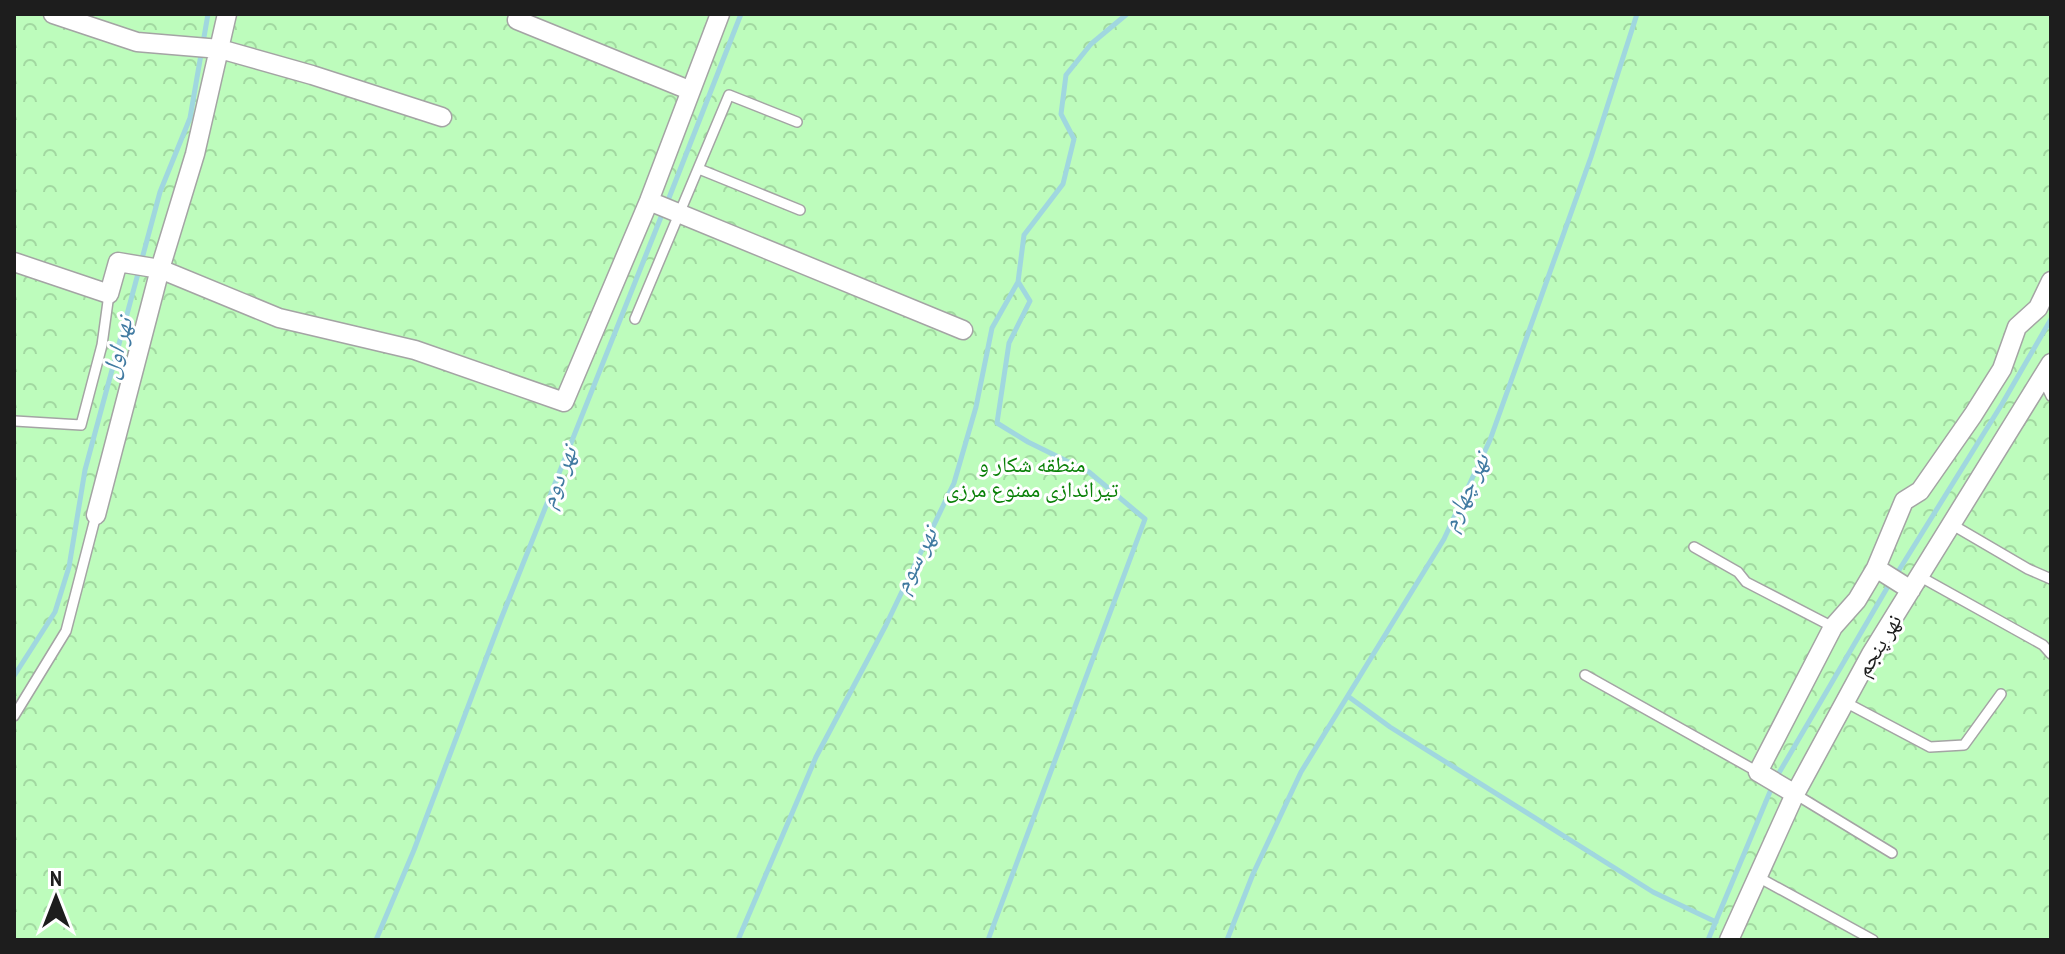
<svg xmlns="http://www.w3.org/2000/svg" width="2065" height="954" viewBox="0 0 2065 954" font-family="'PT Sans Narrow','Noto Naskh Arabic',sans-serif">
  <defs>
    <pattern id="park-crowns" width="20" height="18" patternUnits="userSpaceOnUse" patternTransform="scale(2)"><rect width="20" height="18" fill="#bdfcbc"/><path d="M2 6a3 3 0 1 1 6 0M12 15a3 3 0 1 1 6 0" fill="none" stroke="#a2d8a1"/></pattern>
  </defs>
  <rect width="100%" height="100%" fill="#efe9e2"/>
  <!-- park -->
  <path fill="url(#park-crowns)" d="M14,14H2051V940H14Z"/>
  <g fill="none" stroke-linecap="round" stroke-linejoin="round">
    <!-- stream -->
    <path stroke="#a0d7df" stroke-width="5" d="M667,203L741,14
      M1896,575L2002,404L2051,319
      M14,676L55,612L69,567L85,470L160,192L190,118L208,14
      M1349,697L1390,727L1653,892L1716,922
      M1776,778L1890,583
      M376,940L414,850L501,619L663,212
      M738,940L816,757L886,625L954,483L976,407L992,328L1018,282L1024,235L1063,184L1074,139L1061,114L1066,75L1091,44L1127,14
      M988,940L1145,519L1089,472L1028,442L997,423L1009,343L1030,301L1019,283
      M1227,940L1253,874L1301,772L1444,539L1490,440L1591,157L1637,14
      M1708,940L1772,787"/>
    <!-- service casing -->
    <g stroke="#a4a4a4" stroke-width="12">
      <path id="service" d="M699,169L800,210
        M635,319L729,95L797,122
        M2042,377L2051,396
        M15,421L81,425L102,345L109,294
        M1951,524L2028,569L2051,579
        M1694,547L1738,572L1746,582L1833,627
        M1919,576L2043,645L2051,654
        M1585,675L1758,772
        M1845,702L1930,747L1964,745L2001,694
        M14,716L66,631L96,515
        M1795,794L1892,853
        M1758,877L1873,940"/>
    </g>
    <!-- minor casing -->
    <g stroke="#a4a4a4" stroke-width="21">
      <path id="minor" d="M53,14L137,42L220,49L312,75L442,117
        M517,20L689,90
        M649,201L963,330
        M14,262L109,294L118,262L160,269L279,318L415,350L564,402L649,201L720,14
        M96,515L160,269L195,154L227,14
        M1876,568L1911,590
        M1795,794L1758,772L1833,627L1857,600L1876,568L1904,501L1920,491L1973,415L2002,369L2017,327L2038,308L2051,281
        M1729,940L1795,794L1871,654L2051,363"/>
    </g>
    <!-- service -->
    <use href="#service" stroke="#fff" stroke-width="9"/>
    <!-- minor -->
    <use href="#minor" stroke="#fff" stroke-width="18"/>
  </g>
  <g text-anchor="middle" stroke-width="6" stroke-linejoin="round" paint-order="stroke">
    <!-- park labels -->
    <g font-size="22" fill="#088006" stroke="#fff">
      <text x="1032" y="472">منطقه شکار و<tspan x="1032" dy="25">تیراندازی ممنوع مرزی</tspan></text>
    </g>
    <!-- street labels -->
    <g font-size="22" fill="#1d1d1d" stroke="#fff">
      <text transform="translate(1878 645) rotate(-59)" y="8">نهر پنجم</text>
    </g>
    <!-- water labels -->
    <g font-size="24" font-style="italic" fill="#407aa1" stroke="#fff">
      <text transform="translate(117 348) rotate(-75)" y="8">نهر اول</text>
      <text transform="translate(558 477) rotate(-68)" y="8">نهر دوم</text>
      <text transform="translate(1465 492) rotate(-65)" y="8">نهر چهارم</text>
      <text transform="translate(915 560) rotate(-63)" y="8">نهر سوم</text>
    </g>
  </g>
  <!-- border -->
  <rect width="2065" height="954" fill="none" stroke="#1d1d1d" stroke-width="32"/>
  <!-- north arrow -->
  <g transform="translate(56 898)" stroke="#ffffff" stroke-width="6" paint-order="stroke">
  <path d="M0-6L14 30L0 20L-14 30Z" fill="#1d1d1d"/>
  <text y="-12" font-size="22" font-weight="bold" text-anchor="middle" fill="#1d1d1d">N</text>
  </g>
</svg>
